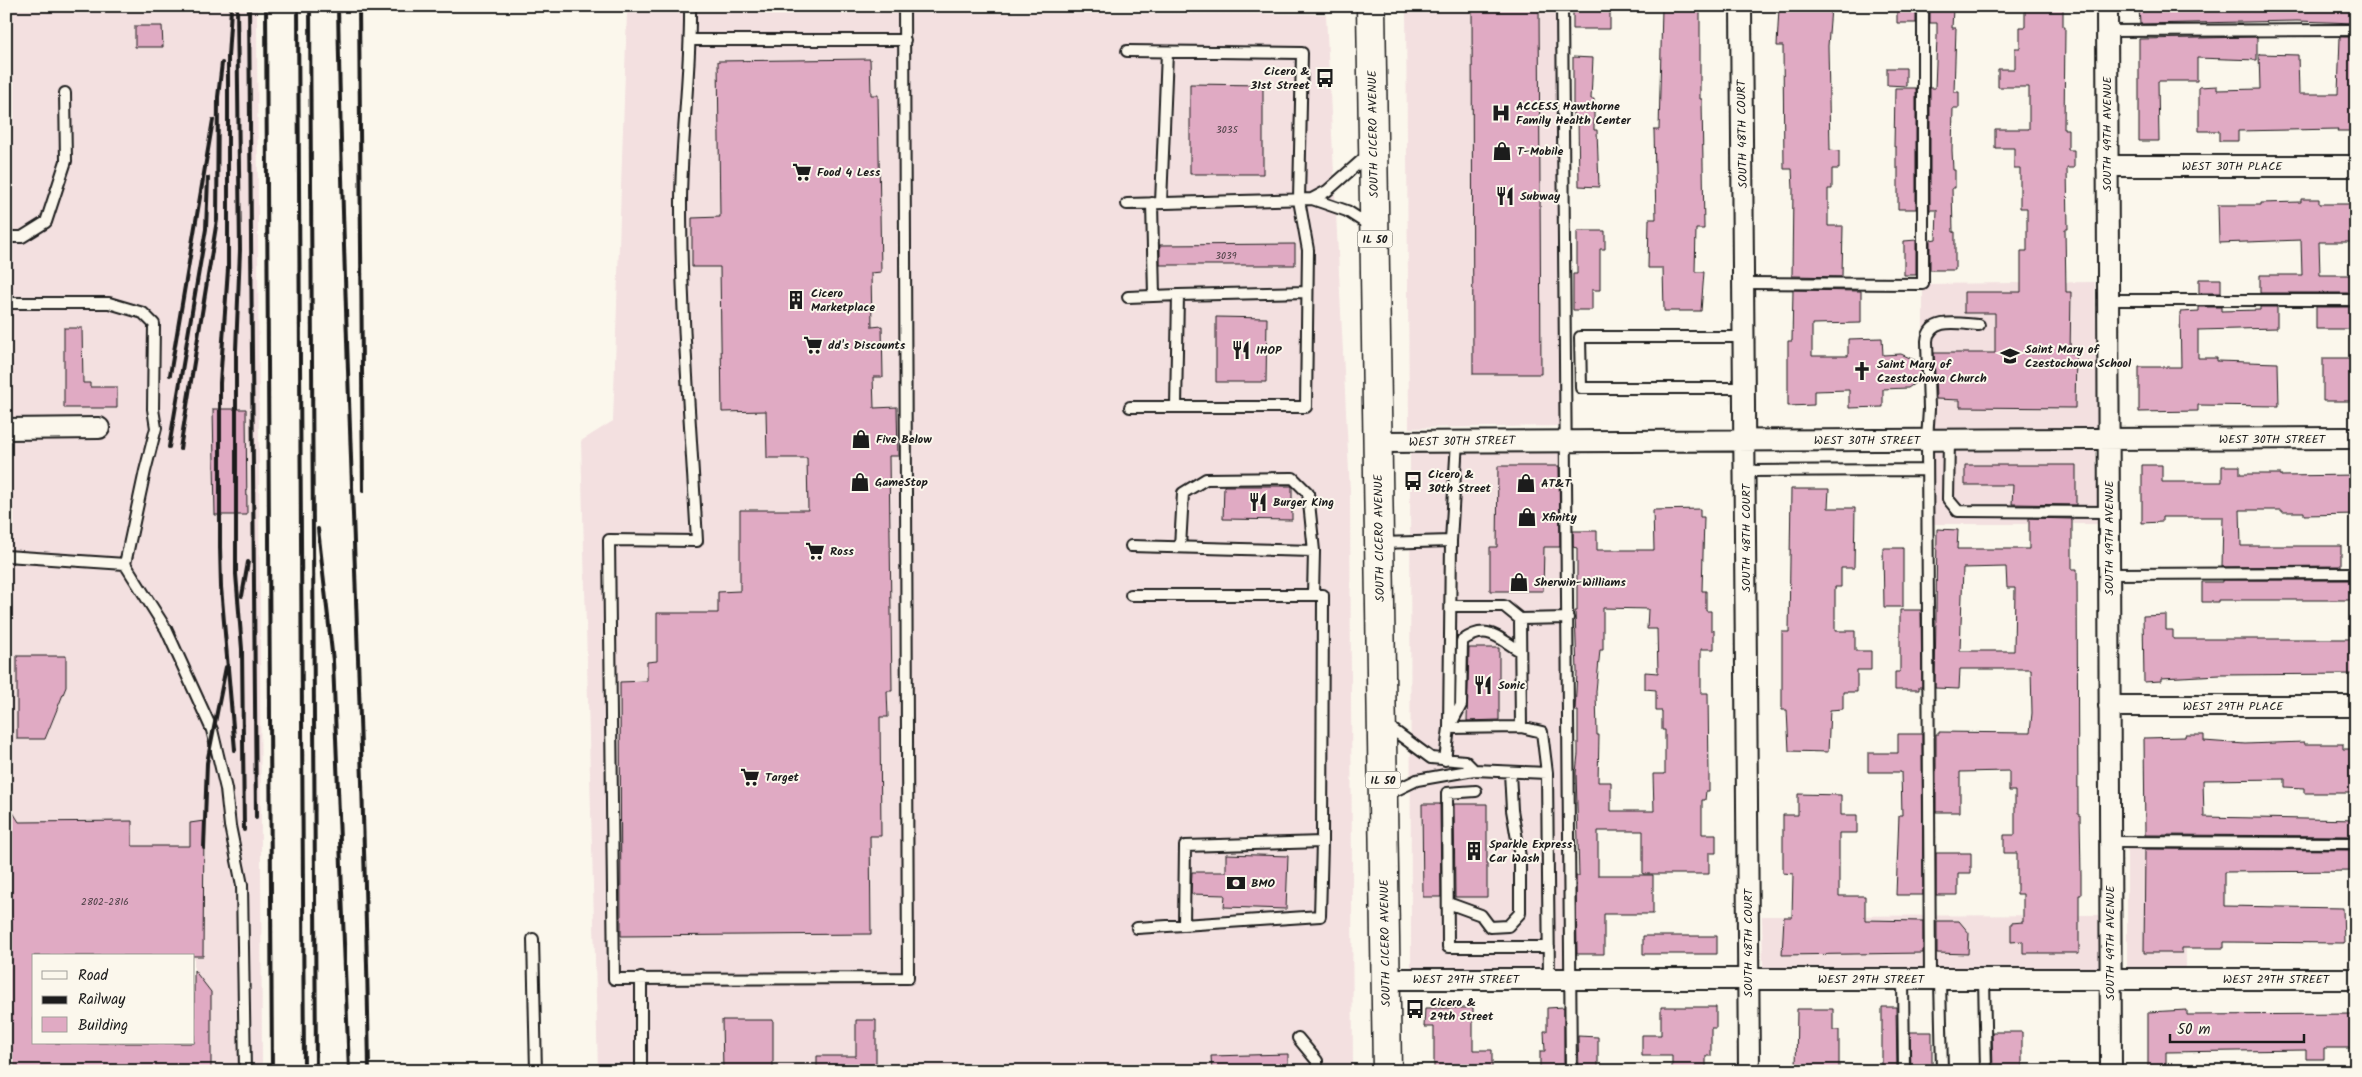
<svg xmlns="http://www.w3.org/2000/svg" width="2362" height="1077" viewBox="0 0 2362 1077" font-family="Kalam,sans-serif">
  <rect width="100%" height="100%" fill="#fbf7ec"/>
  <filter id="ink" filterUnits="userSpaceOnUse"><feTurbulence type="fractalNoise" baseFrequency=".02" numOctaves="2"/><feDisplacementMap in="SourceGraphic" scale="10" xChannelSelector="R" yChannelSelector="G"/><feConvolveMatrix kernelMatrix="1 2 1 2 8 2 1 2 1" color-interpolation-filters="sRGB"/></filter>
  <g filter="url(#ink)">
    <!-- built -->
    <path fill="#f3e0e0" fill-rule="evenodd" d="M1406,6H1562L1566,426L1409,428Z
      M257,8L262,1071H6V9ZM34,956H194V1043H34Z
      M627,12L1326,14L1350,491L1353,1071H598L581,441L613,421Z
      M2095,282L2098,428L1923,429V284Z
      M2096,450L2098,524H1928L1927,451Z
      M1410,452H1566L1570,969L1411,970Z
      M2127,842H2184L2186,967L2127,968Z
      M2098,915L2100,969L1763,968L1762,916Z"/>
    <!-- building -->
    <path fill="#e0aac3" stroke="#1c1c1c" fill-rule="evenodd" d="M1472,6H1539L1541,374H1473Z
      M1916,6V23H1897V7Z
      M2179,6L2356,7V23L2297,21L2140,24L2139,8Z
      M1930,7L1953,8L1952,28H1956L1954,92H1959V108H1953L1952,150L1953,170H1955V188H1952L1953,232H1955V270H1930V240L1936,239L1937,210H1930V88H1935L1937,37V23H1930Z
      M2025,7L2063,8V27H2065L2064,129H2068V150H2074V168H2067L2068,229H2065L2066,292H2071L2070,353H2076L2075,408L1960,407V400L1936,399L1934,353H1995V313H1964V292H2021V251H2027V208H2020V168H2014V148H1995V129H2029V87H1998V69H2015V48H2020V27H2025Z
      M1573,8H1610V29H1573Z
      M1662,8H1700V99H1702L1704,229H1696L1695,272H1704L1701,311H1664L1663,268H1648L1649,219H1656L1654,130H1659Z
      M1779,8H1831L1828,46L1830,150L1839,151V169H1832V189H1828V226H1843L1842,277L1792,276L1793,189L1792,169H1784L1783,46H1777Z
      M135,26H162L163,47H135Z
      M2257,37V60L2197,58V81H2158L2159,141H2139V39Z
      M2340,37H2356V131H2337L2338,129L2238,131V141H2219V131H2199V87L2217,86V90L2260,89L2259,54L2298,55L2299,94H2338Z
      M1573,57L1593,58L1591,99H1594V130H1597L1599,187L1579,186L1578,118H1573Z
      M870,59L871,95H878L881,272L871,273L872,327L882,326L883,377H873L874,408L897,407L898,456H889L892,691H887L888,717H880L881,836H870L871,934L621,936L620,682L647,681V662L657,661V613H718V592L740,591V510H808L807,458H767L766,411L722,412L720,267H692V218L720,217L718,61Z
      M1887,68H1906V86L1887,85Z
      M1190,84L1263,85V174H1190Z
      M1895,88H1916V209H1898V168H1896V147H1894Z
      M2301,199H2319V204H2356V242H2319L2320,275H2356V293H2260V275H2302L2301,240L2219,243L2218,205H2261V203L2301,202Z
      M1577,231H1605V249H1600V290H1592V310H1573V274H1577Z
      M1916,240V275H1904V241Z
      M1295,244V265H1160V245Z
      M2199,279H2221V293H2199Z
      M1793,290L1861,291V323L1812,324V356H1848V339L1882,338L1883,355L1901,354L1921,363V379L1908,388L1883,389V407L1849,408V390L1814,391V405L1788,406V341H1792Z
      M2199,307H2221V311L2260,310V307H2277V328L2198,330V358H2217V361L2278,363L2279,406L2198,405V411L2139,412V367H2181L2180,312L2199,311Z
      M2316,307H2356V329H2316Z
      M1216,317L1267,318L1266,382H1216Z
      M64,328H82L83,383H90V387H117V408H64Z
      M2323,358H2356V401H2323Z
      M213,409H246L247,515H215Z
      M1965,465H2076V505L2012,504L2013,485H1965Z
      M2142,465H2162V482H2222V466H2240V474H2281V476L2356,475V514L2304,515V512H2282V510H2240L2241,546H2341V566L2222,567L2223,517H2162V522L2142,523Z
      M1498,466H1559L1560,547H1544L1543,591H1490V547H1497Z
      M1224,486H1292V520L1223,519Z
      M1791,489H1829L1828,508H1855L1854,568H1841V587H1835V631H1855V651H1871V670H1857V692H1843V709L1830,710L1828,752L1789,751L1787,710H1782V632H1789Z
      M1700,509V517H1704L1702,591H1706V611H1711V630H1714V649H1701V693H1708L1709,775V791H1706L1705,800H1702V834H1716V853H1709V874H1643V831H1598V875H1653V914H1604V954H1577L1576,883V876H1579L1576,773L1578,754V711H1575L1577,672L1575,611H1577V548L1573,547V531H1597V550H1654L1653,510ZM1603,608L1648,609L1647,629H1657L1658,673L1645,672V689L1656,690V711H1662V730H1665V774H1653L1654,811H1611V782H1598L1599,735H1597L1596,691L1600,650H1603Z
      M2029,518L2072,519V569H2077L2078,815H2080L2081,876V895H2079V953H2023V941L2011,942V923L2023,922V894H2017V853H2004V835H2015V791H2009V771L1960,772V812H1936V734H1939V732L2030,733L2032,713L2031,669H1960L1959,689L1935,688L1937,529L1958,530L1957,549H2029ZM2006,567L2007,588H2015L2014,651H1960L1963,568Z
      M1883,548H1903V607H1884Z
      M2222,580H2356V600H2218V602H2202V582H2222Z
      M1900,610H1921L1922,687H1919V690H1895V672H1900Z
      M2166,615V630H2173V639H2356V674L2220,675L2161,678V681L2144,682L2143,616Z
      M1469,648H1499V720L1467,721Z
      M17,656H66V687L45,739H17Z
      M1898,734H1922L1923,895H1896L1899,815H1902L1901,772H1868V753H1898Z
      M2185,735H2204V741L2245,744L2304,742V744H2343V749H2356V793H2304V788L2285,787V779L2203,780L2204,817L2356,820V836L2145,835L2144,738L2185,737Z
      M1798,794L1841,795V815H1857V833H1839V896H1865V920L1923,921V953L1782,955L1784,917H1792L1793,874L1783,873V815H1798Z
      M6,801L19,822L132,821V846H190V823L204,821L203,956H34V1043H194V970L211,992V1071H6Z
      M1422,804H1440L1441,897H1423Z
      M1454,804H1487V897H1455Z
      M2145,849L2356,850V871L2224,872V906L2343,908L2344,943L2224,942V948H2182V953H2144Z
      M1936,853H1971V873H1958V895H1936Z
      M1226,854L1288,856L1286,909L1224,907L1225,895L1191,894L1192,872H1226Z
      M1937,921H1959L1969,933L1968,954L1937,953Z
      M1643,936H1717V954H1643Z
      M1564,1007V1069H1540V1051H1545L1544,1031H1547V1008Z
      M1661,1007H1716V1028H1711V1056H1706V1071H1672V1056H1642V1035H1661Z
      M1882,1007H1896L1897,1071H1882Z
      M1425,1008H1473V1050H1492V1068L1434,1069V1027H1424Z
      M1797,1009H1833V1030H1839V1071H1796Z
      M2187,1010V1015L2356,1014V1048H2324V1059H2306V1050L2166,1052V1071H2148V1012Z
      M722,1020H773V1071H723Z
      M856,1020H876V1071H817V1056H856Z
      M1910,1032H1932V1071H1911Z
      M1992,1032H2022V1071H1993Z
      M1578,1036L1598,1037V1071H1579Z
      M1288,1054V1071H1212L1211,1056Z"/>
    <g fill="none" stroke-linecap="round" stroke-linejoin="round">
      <!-- service casing -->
      <g stroke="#1c1c1c" stroke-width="14">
        <path id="service" d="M690,6C691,72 681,138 681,204C681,316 691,429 697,541L609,540L614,979L908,978L904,6
          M1562,6L1571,1071
          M2107,31L2356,30
          M691,40H905
          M1127,51L1302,53L1299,200L1308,250L1306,407H1130
          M1312,199L1327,191L1370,153
          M1152,203L1154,296
          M1161,203L1167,52
          M1127,204L1312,199L1347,211L1372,227
          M6,237H22L46,222L66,161L65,93
          M1744,283L1923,284V6
          M1178,295L1307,292
          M1128,297L1178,295L1176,407
          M2108,300H2356
          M6,303H109L143,313L154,324L153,409L156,428L145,471L125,564
          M1744,337H1580L1581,388H1745
          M1949,440L1948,499L1958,511L2109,512
          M1457,441L1451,541L1449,728L1521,727L1542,732L1547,773L1549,979
          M1746,471L1927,470
          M1380,543L1451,541
          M1131,546L1314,551
          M1180,547L1183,493L1206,479L1293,478L1308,493L1314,551L1313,595
          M6,556L125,564L166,629L212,730L226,789L230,826L242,885L245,1071
          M2109,574L2356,573
          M1131,595H1323L1322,842L1320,916L1137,928
          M1451,606H1504L1520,619L1521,727
          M1520,619L1568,618
          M1385,724L1431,758L1465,761L1474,770
          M1445,760L1449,728L1461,705L1462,641C1487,623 1497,637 1520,651
          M1476,791L1447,793L1448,947H1549
          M1384,796L1417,780L1474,770L1547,773
          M2110,842L2356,843
          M1448,903L1481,915L1490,927L1508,926L1520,913V857L1512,810L1510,772
          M1184,925L1185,846L1322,842
          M533,939L536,1071
          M641,978V1071
          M1903,979L1904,1071
          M1930,979L1927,440L1929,409L1927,341C1929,316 1961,324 1979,325
          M1984,979L1986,1071
          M1940,980L1942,1071
          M1298,1038L1317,1061V1071"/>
      </g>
      <!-- minor casing -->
      <g stroke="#1c1c1c" stroke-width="24">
        <path id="minor" d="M1741,6L1749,1071
          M2107,6L2111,1071
          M2107,166H2356
          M6,429L99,428
          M1378,442L2356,438
          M2109,706H2356
          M1386,979H2356"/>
      </g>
      <!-- primary casing -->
      <g stroke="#1c1c1c" stroke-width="31">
        <path id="primary" d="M1371,6L1387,1071"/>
      </g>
      <!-- service -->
      <use href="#service" stroke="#fbf7ec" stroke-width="10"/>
      <!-- minor -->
      <use href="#minor" stroke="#fbf7ec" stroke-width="20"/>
      <!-- primary -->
      <use href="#primary" stroke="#fbf7ec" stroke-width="28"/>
      <!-- rail -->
      <path stroke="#1c1c1c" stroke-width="4" d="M237,6L240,250L236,350V574L242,649L244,830
        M249,6L256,817
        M266,6L272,1071
        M298,6L304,1071
        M310,6L316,1071
        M338,6C344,361 364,716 369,1071
        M359,6L363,491
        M231,9L228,57V269L220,383V547L221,587L235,750
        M170,375L213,120
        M169,447L206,229L208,178
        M180,449L217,220L218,97L222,63
        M318,529L333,661L349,1071
        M242,596L248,562
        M204,848L207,763L226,667"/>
    </g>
  </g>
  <!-- icons -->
  <defs>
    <g id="bus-bare" transform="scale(1.5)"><path d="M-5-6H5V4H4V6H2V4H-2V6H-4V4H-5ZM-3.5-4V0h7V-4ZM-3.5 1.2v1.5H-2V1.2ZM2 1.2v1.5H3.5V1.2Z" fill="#1c1c1c" stroke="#fbf7ec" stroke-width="2.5" paint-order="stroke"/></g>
    <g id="hospital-bare" transform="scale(1.5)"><path d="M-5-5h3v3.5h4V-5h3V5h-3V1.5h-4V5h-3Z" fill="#1c1c1c" stroke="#fbf7ec" stroke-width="2.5" paint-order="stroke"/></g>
    <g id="shop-bare" transform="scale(1.5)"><path d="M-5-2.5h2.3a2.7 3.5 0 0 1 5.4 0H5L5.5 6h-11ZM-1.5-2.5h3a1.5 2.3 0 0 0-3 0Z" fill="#1c1c1c" stroke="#fbf7ec" stroke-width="2.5" paint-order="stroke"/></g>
    <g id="supermarket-bare" transform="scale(1.5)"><path d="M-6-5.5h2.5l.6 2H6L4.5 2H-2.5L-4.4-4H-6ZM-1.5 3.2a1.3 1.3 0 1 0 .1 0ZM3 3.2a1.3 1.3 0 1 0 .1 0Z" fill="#1c1c1c" stroke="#fbf7ec" stroke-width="2.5" paint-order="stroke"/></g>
    <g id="restaurant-bare" transform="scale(1.5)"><path d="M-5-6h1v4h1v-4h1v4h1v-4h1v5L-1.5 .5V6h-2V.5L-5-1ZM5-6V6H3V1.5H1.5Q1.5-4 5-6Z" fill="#1c1c1c" stroke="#fbf7ec" stroke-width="2.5" paint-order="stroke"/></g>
    <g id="building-bare" transform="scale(1.5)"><path d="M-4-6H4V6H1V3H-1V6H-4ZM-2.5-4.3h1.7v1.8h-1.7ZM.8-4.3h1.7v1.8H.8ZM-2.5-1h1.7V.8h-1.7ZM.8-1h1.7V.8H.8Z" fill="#1c1c1c" stroke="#fbf7ec" stroke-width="2.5" paint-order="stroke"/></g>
    <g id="school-bare" transform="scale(1.5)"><path d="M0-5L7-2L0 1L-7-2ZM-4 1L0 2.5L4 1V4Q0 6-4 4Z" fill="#1c1c1c" stroke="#fbf7ec" stroke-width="2.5" paint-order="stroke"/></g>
    <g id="church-bare" transform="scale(1.5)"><path d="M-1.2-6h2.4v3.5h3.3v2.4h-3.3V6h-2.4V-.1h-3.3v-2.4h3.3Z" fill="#1c1c1c" stroke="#fbf7ec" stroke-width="2.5" paint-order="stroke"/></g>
    <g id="bank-bare" transform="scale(1.5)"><path d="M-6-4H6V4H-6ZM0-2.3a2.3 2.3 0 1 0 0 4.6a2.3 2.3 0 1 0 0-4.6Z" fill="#1c1c1c" stroke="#fbf7ec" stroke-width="2.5" paint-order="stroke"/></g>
  </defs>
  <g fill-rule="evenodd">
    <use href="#bus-bare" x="1325" y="78"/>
    <use href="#hospital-bare" x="1501" y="113"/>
    <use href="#shop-bare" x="1502" y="151"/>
    <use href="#supermarket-bare" x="802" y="172"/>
    <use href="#restaurant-bare" x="1505" y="196"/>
    <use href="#building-bare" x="796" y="300"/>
    <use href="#supermarket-bare" x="813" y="345"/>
    <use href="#restaurant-bare" x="1241" y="350"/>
    <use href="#school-bare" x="2010" y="356"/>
    <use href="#church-bare" x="1862" y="371"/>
    <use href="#shop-bare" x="861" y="439"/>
    <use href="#bus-bare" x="1413" y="481"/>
    <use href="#shop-bare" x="860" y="482"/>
    <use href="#shop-bare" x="1526" y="483"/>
    <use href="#restaurant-bare" x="1258" y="502"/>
    <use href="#shop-bare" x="1527" y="517"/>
    <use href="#supermarket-bare" x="815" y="551"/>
    <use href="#shop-bare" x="1519" y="582"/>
    <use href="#restaurant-bare" x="1483" y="685"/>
    <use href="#supermarket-bare" x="750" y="777"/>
    <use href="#building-bare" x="1474" y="851"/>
    <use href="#bank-bare" x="1236" y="883"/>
    <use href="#bus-bare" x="1415" y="1009"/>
  </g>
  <g text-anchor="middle" stroke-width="4" stroke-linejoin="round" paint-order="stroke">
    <!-- number labels -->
    <g font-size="10" fill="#4d4046">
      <text x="1227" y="133">3035</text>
      <text x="1226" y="259">3039</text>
      <text x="105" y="905">2802-2816</text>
    </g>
    <!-- shield labels -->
    <g fill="#fbf7ec" stroke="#5f5e5a" stroke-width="1">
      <rect x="1357.5" y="230.5" width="35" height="17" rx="4"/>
      <rect x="1365.5" y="771.5" width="35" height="17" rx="4"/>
    </g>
    <g font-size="11" font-weight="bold" fill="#1c1c1c">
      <text x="1375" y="243">IL 50</text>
      <text x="1383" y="784">IL 50</text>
    </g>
    <!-- poi labels -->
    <g font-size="12" font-weight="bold" fill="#1c1c1c" stroke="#fbf7ec" text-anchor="start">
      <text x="1310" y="75" text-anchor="end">Cicero &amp;<tspan x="1310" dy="14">31st Street</tspan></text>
      <text x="1516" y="110">ACCESS Hawthorne<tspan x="1516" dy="14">Family Health Center</tspan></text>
      <text x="1517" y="155">T-Mobile</text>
      <text x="817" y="176">Food 4 Less</text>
      <text x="1520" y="200">Subway</text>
      <text x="811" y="297">Cicero<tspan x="811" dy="14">Marketplace</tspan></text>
      <text x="828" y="349">dd's Discounts</text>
      <text x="2025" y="353">Saint Mary of<tspan x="2025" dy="14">Czestochowa School</tspan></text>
      <text x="1256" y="354">IHOP</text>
      <text x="1877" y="368">Saint Mary of<tspan x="1877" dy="14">Czestochowa Church</tspan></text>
      <text x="876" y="443">Five Below</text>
      <text x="1428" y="478">Cicero &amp;<tspan x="1428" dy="14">30th Street</tspan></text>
      <text x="875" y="486">GameStop</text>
      <text x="1541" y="487">AT&amp;T</text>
      <text x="1273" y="506">Burger King</text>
      <text x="1542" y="521">Xfinity</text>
      <text x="830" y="555">Ross</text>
      <text x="1534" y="586">Sherwin-Williams</text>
      <text x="1498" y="689">Sonic</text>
      <text x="765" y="781">Target</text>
      <text x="1489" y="848">Sparkle Express<tspan x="1489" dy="14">Car Wash</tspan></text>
      <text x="1251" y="887">BMO</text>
      <text x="1430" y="1006">Cicero &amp;<tspan x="1430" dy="14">29th Street</tspan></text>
    </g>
    <!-- street labels -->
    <g font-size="12" fill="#1c1c1c" stroke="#fbf7ec">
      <text transform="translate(1373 134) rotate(-91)" y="4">SOUTH CICERO AVENUE</text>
      <text transform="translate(1742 134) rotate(-91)" y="4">SOUTH 48TH COURT</text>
      <text transform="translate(2107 134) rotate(-90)" y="4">SOUTH 49TH AVENUE</text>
      <text x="2232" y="170">WEST 30TH PLACE</text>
      <text x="2272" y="443">WEST 30TH STREET</text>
      <text x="1867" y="444">WEST 30TH STREET</text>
      <text transform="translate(1462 441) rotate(-1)" y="4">WEST 30TH STREET</text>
      <text transform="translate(1379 538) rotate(-91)" y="4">SOUTH CICERO AVENUE</text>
      <text transform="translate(1746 538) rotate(-90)" y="4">SOUTH 48TH COURT</text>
      <text transform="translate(2109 538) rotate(-90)" y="4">SOUTH 49TH AVENUE</text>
      <text x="2233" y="710">WEST 29TH PLACE</text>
      <text transform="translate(1385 943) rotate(-91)" y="4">SOUTH CICERO AVENUE</text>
      <text transform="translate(1748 943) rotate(-90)" y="4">SOUTH 48TH COURT</text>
      <text transform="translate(2110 943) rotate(-90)" y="4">SOUTH 49TH AVENUE</text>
      <text x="1466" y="983">WEST 29TH STREET</text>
      <text x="1871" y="983">WEST 29TH STREET</text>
      <text x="2276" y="983">WEST 29TH STREET</text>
    </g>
  </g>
  <!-- margin -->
  <rect width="2362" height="1077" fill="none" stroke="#fbf7ec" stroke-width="25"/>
  <rect x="12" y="12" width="2337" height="1052" fill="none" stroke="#1c1c1c" stroke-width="2" filter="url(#ink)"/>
  <!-- legend -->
  <rect x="32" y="954" width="162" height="90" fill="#fbf7ec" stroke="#a29f99"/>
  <rect x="42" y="971" width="25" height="8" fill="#fbf7ec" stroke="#a29f99"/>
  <text x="78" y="980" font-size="15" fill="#1c1c1c">Road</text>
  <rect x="42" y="996" width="25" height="8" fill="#1c1c1c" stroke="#a29f99"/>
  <text x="78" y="1004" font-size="15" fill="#1c1c1c">Railway</text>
  <rect x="42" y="1017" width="25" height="15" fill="#e0aac3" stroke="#a29f99"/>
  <text x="78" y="1030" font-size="15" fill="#1c1c1c">Building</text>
  <!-- scale -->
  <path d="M2170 1034v8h134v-8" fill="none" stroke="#1c1c1c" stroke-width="2.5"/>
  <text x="2177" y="1034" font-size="15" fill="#1c1c1c" stroke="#fbf7ec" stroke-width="4" paint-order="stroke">50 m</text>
</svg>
